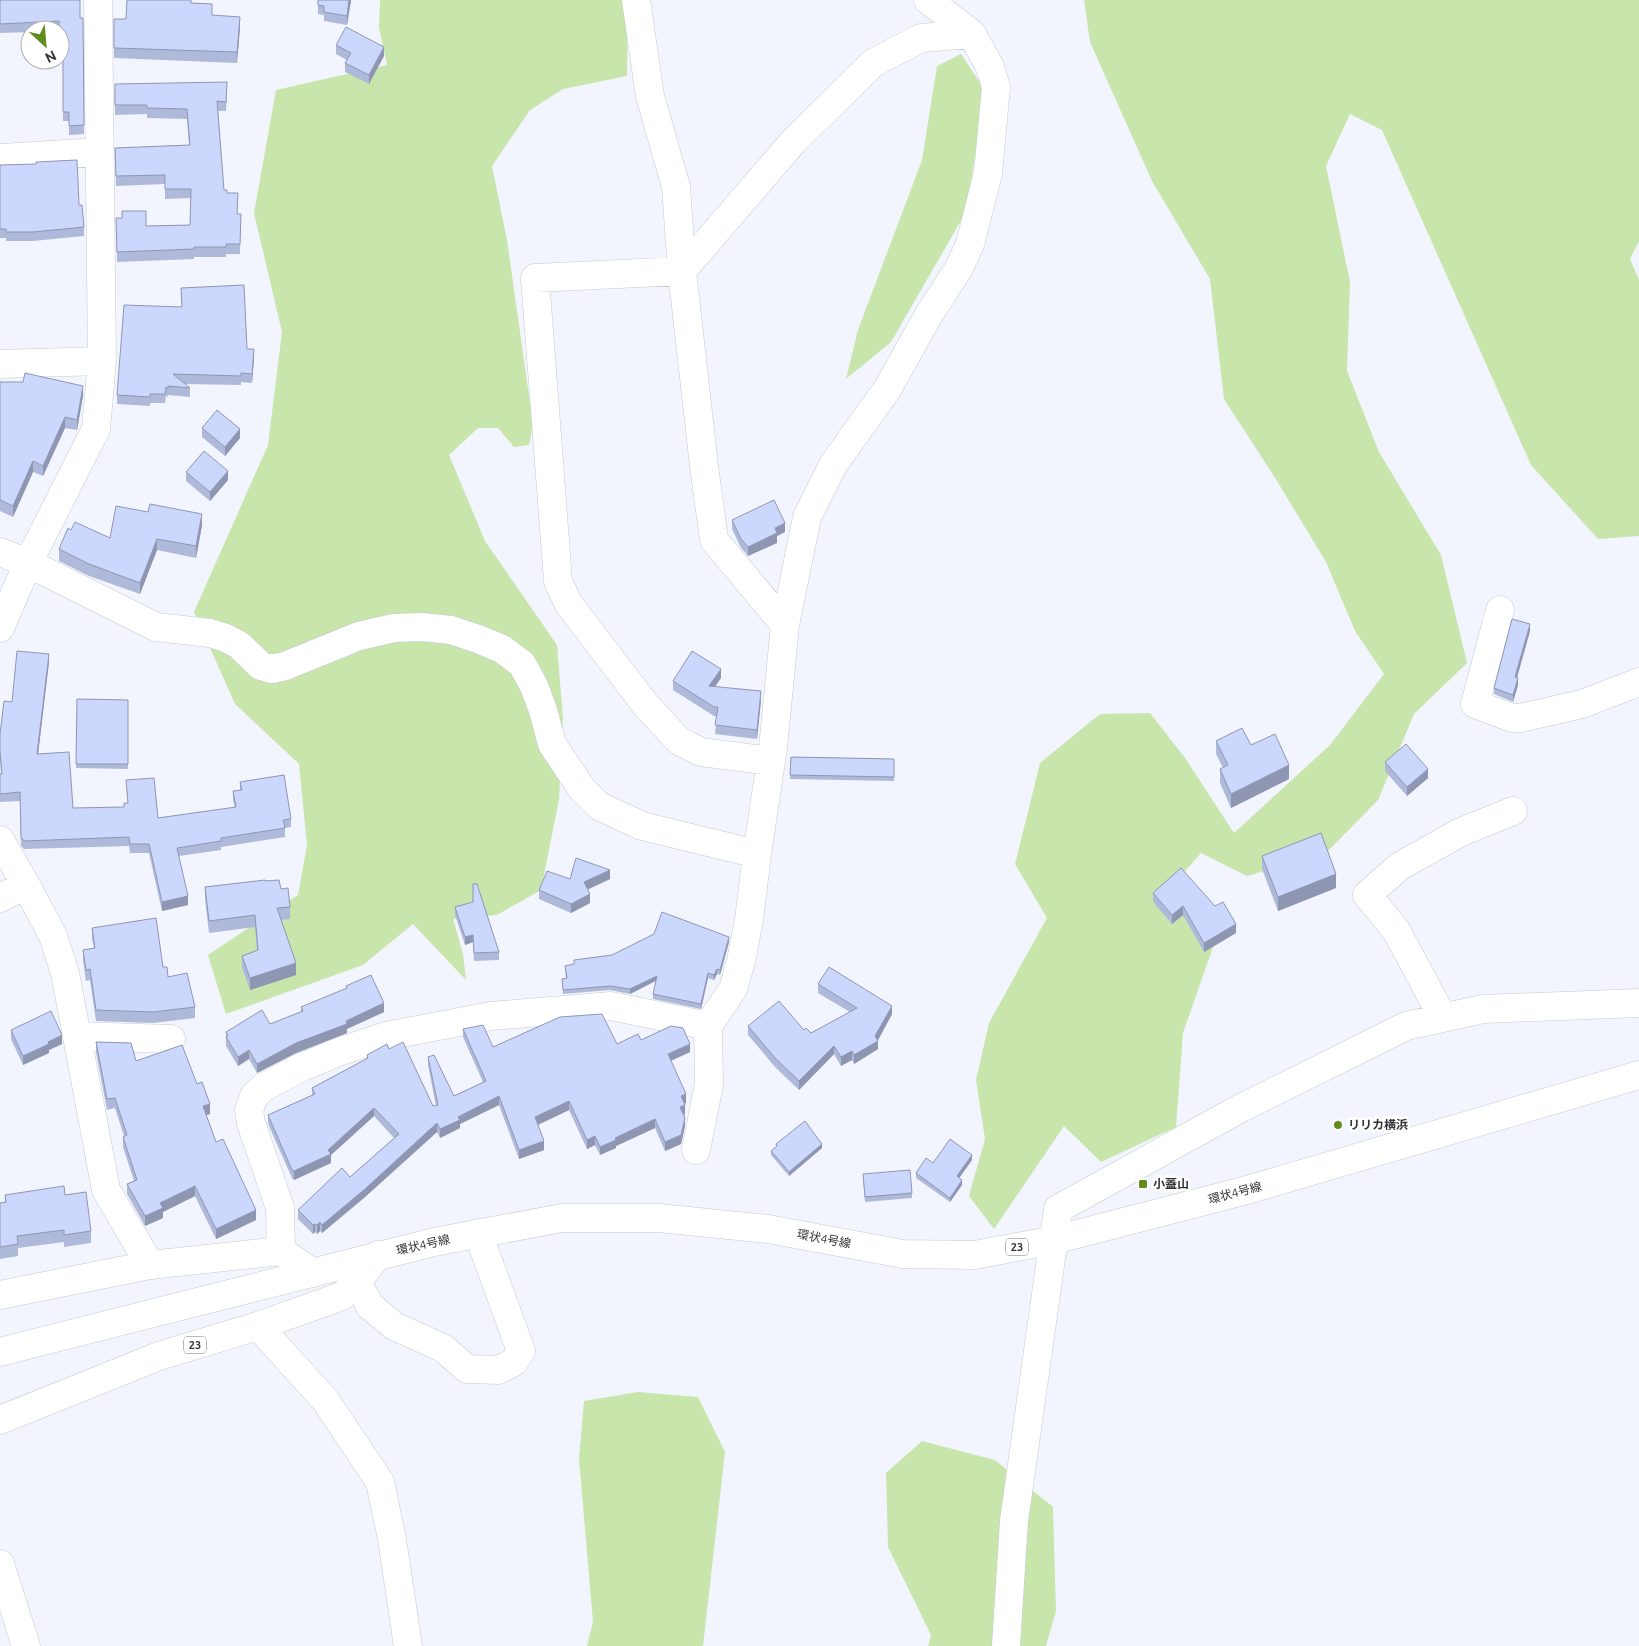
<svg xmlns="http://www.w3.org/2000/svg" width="1639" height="1646" viewBox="0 0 1639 1646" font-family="Ubuntu,'Noto Sans JP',sans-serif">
  <rect width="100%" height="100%" fill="#f2f5fd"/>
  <!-- green -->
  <path fill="#c8e5ab" d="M380,0H628L627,76L563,89L530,110L492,166L507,240L533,424L529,445L514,447L498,428H478L449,455L485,541L557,645L563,718L559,800L541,890L497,915L453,919L463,954L466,980L413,924L363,965L226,1014L208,955L298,895L307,845L299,764L235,704L194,612L268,445L282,332L254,213L276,90L387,65L379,28Z
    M1084,0H1639V241L1630,259L1639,280V536L1598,539L1531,465L1382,130L1350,114L1326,166L1350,282L1347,371L1379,452L1441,555L1467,663L1414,714L1378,800L1326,853L1247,876L1201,853L1166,893L1213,947L1183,1033L1176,1127L1101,1162L1064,1126L994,1229L969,1196L985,1139L976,1080L989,1023L1047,918L1015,864L1040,763L1100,714L1150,713L1185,758L1234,833L1330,745L1384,674L1355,631L1326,562L1277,481L1224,399L1210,279L1152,181L1090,42Z
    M961,54L982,86L977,144L966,212L891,342L846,379L858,330L922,160L937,66Z
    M638,1392L698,1397L725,1452L703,1646H587L593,1622L579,1459L584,1401Z
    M922,1441L995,1460L1053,1507L1056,1611L1046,1646H928L931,1635L888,1547L886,1473Z"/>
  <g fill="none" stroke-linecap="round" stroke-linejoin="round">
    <!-- minor casing -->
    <g stroke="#c7cad2" stroke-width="29">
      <path id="minor" d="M636,0L650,96L676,187L682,271L704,466L714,540L785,625
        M0,158L100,152
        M0,364L102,361
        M0,552L28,563L156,627L210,633L226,638L239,645L261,666L272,669L285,666L359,636L394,628L421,627L451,630L478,639L502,649L522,664L534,686L543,710L552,744L582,789L599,806L642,826L757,854
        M1500,610L1475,704L1512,718H1520L1582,704L1639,682
        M0,628L28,563L96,429L102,361L98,0
        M771,761L701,752L679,741L645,704L568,603L558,581L535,278L682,271L792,143L873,63L921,38L972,34
        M0,840L26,885L53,936L65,973L106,1190L150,1265
        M0,898L26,885
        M1443,1018L1396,930L1367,895L1400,866L1461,832L1513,811
        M77,1036L171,1039
        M696,1150L709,1084L708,1026L733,989L741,961L749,920L757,854L773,748L785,625L807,517L833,465L888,388L928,316L959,268L970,244L988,173L996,87L990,67L972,34L928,0
        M281,1251L280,1208L251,1123L249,1110L254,1096L264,1087L302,1067L341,1051L386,1036L491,1016L611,1006L708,1026
        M357,1282L370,1306L394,1326L443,1348L467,1369L499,1370L514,1362L521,1351L478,1233
        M258,1326L325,1400L380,1482L392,1539L408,1646
        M0,1564L26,1646
        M1006,1646L1014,1521L1058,1209L1239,1109L1406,1026L1483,1009L1639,1003"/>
    </g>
    <!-- major casing -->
    <g stroke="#c7cad2" stroke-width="29">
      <path id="major" d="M0,1295L150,1265L281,1251L313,1273
        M0,1352L434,1242L562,1218H659L768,1229L903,1254L975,1255L1054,1240L1247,1190L1639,1075
        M0,1420L159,1356L258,1326L342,1296L357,1282L378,1255"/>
    </g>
    <!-- minor -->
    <use href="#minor" stroke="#fff" stroke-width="28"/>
    <!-- major -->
    <use href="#major" stroke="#fff" stroke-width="28"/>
  </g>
  <!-- wall -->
  <path fill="#afb9da" d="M0,0L83,18L84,134L69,135V121H63V59H60V30H30V32L0,33Z
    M127,0H191V3L212,15L240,27L237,63L114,58V19H126Z
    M318,0H351L347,25L324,21V15L318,14Z
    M336,45L384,56L369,84L345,72V63L347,60L336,54Z
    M115,84L227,92L226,111H218L224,190L227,193L237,214H241L240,254H226V257H194V259L117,262L116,218L146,226L190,225L191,198L165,199V184L116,186L115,148L189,145L187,119L147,118V114L115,115Z
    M0,165L79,205L84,227V236L33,241H6V238H0Z
    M181,288L247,349L254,358L252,383L241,382V385L185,384L190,388V397L168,395V397L166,396L165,403H150V406L117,404V395L182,307Z
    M0,382L83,396L77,430L65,428L43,476L33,472L13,517L0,511Z
    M202,428L240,438L225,456L202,437Z
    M186,472L228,480L210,501L186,481Z
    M732,520L785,532L777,536V543L748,556L741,548L732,529Z
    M202,525L196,558L157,550L140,594L89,576L59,561V549L71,530L110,538Z
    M1530,631L1517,678L1518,685L1513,702L1494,694V688Z
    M49,662L38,754L73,808L124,807L128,803L126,780L158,818L235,808L233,800V791L240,790V782L291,819V827L285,828V837L221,847V850L179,856L188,905L162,911L149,853H130L129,846L24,849L21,846L20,801L0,802V774H1L0,760V734L12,702Z
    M721,678L715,687L761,700L757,739L715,734L717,716H714L673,690V681Z
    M77,699L128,700V769L76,768Z
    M1216,741L1251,745L1289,779L1231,808L1220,783V769L1223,768L1216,754Z
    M791,757L894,759V781L790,779Z
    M1385,762L1428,778L1407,796L1385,771Z
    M1262,856L1336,888L1278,911L1262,869Z
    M570,879H610L587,890L590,903L571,913L539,899V890Z
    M265,881L281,889L290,907V919L281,920L296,975L250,990L242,968V956L257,950L255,927L209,933L205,899V887Z
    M1153,893L1215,906L1236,933L1204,952L1183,915L1172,924L1153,902Z
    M455,907L499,952V960L474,961L473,942L465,945L455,915Z
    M92,928L163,967L168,977L195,1007V1018L153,1023L96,1021L90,980L86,981L83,960V950L94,948L92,939Z
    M729,942L720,975L717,974L714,980L708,978L701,1009L653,999V994L656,981L630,994L610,990L563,994L562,979L566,978L565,966L574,964V960Z
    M818,984L892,1014L878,1040V1049L854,1064L852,1060L841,1066L834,1054L799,1090L776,1068L748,1035V1026L804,1030L811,1033L850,1012L818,993Z
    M346,986L384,1012L347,1029V1033L296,1053L257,1073L249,1059L238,1066L226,1046V1032L270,1024L301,1012V1007L346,989Z
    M463,1029L493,1047L617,1044L641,1040L690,1052L671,1061L686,1103L684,1104L685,1114L684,1115L685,1126L681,1144L665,1151L655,1128L616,1146V1148L600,1155L595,1145L587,1149L569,1110L538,1125L544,1150L519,1159L499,1105L460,1124V1128L440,1138L437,1132L365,1197L322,1233L320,1231L317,1234L315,1232L313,1234L298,1219V1210L350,1177L394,1138L374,1116L331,1155V1163L294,1180L292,1178L268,1124V1115L312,1095V1088L367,1059V1055L389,1049L433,1106H436L428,1065V1057L454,1096L483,1082L463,1037Z
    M11,1030L62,1044L49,1050V1053L23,1065L11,1039Z
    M96,1042L136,1061L197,1084L210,1114L206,1115L216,1142L256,1220L216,1239L195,1196L163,1212V1218L145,1226L127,1194V1184L134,1181L123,1147V1137L124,1136L115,1108L107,1110L96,1052Z
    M776,1144L822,1148L789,1176L771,1155V1151L776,1147Z
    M972,1160L959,1178L962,1185L950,1202L916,1178V1173L933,1163Z
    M863,1179L912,1193V1198L865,1202Z
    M5,1195H65L91,1231V1243L64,1247V1242L18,1248V1256L0,1259V1203L5,1202Z"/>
  <!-- shaded-wall -->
  <path fill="#8f96b2" d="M349,0H351L347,25V16Z
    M240,17V27L237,63V52Z
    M384,47V56L369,84V75Z
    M254,349V358L252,383V374Z
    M83,386V396L77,430V420Z
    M65,417V428L43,476V466Z
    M240,429V438L225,456V447Z
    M33,461V472L13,517V506Z
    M228,471V480L210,501V492Z
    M202,514V525L196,558V546Z
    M785,523V532L777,536V543L748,556V547L775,528Z
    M157,539V550L140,594V583Z
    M1530,624V631L1515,684V677Z
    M49,654V662L37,763V754Z
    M721,669V678L709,695V686Z
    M1518,678V685L1513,702V695Z
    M761,691V700L757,739V730Z
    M1289,765V779L1231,808V794Z
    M1428,769V778L1407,796V787Z
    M610,870V879L584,891V882Z
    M1336,874V888L1278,911V897Z
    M590,894V903L571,913V904Z
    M188,896V905L162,911V902Z
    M1183,906V915L1172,924V915Z
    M1236,924V933L1204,952V943Z
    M473,935V942L465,945V937Z
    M729,937V942L720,975V970Z
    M296,963V975L250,990V978Z
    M717,969V974L714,980V975Z
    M708,973V978L701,1009V1004Z
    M657,976V980L630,994V989Z
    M384,1003V1012L347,1029V1033L296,1053L257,1073V1064L296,1043Z
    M892,1006V1014L877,1042L878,1041V1049L854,1064V1055L875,1036Z
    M62,1035V1044L49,1050V1053L23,1065V1056L48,1042Z
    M690,1044V1052L668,1062V1054Z
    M834,1046V1054L799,1090V1081Z
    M249,1050V1059L238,1066V1057Z
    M852,1051V1060L841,1066V1057Z
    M686,1094V1103L681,1105V1096Z
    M499,1096V1105L460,1124V1128L440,1138V1129L458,1117Z
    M569,1101V1110L535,1126V1117Z
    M210,1104V1114L203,1116V1106Z
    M685,1105V1114L680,1116V1107Z
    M374,1108V1116L331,1155V1163L294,1180V1171L328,1150Z
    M685,1118V1126L681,1144L665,1151V1142Z
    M655,1119V1128L616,1146V1148L600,1155V1147L615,1138Z
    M437,1123V1132L365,1197L322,1233V1225Z
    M595,1136V1145L587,1149V1140Z
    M544,1141V1150L519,1159V1150Z
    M822,1144V1148L789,1176V1172Z
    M972,1155V1160L957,1181V1176Z
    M962,1180V1185L950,1202V1198Z
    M195,1186V1196L163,1212V1218L145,1226V1216L160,1203Z
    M256,1210V1220L216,1239V1229Z
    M320,1222V1231L317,1234V1225Z
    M315,1224V1232L313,1234V1225Z"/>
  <!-- building -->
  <path fill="#ccd7fe" stroke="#8f96b2" d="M0,0H80V18H83L84,125L69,126V112H63V50L60,49V30H59V21L0,24Z
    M127,0H191V3L212,4V15L240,17L237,52L114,48V19H126Z
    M318,0H349L347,16L324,12V6L318,5Z
    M346,27L384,47L369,75L345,63L351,53L336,45Z
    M227,82L226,102L217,101L224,190H227V193H238L237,214H241L240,244H226V247H194V249L117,252L116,218H122V211H146V226L190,225L191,189H165V175L116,176L115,148L190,145L187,109L147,108V105H115V84Z
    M77,160L79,205H82L84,227L33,232H6V229H0V165L36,164V162Z
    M244,285L247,349H254L252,374L241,373V376L173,374L190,388L168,386V388L166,387L165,394H150V397L117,395L124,305L182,307L181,288Z
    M25,373L83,386L77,420L65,417L43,466L33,461L13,506L0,500V382H23Z
    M217,410L240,429L225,447L202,428Z
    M204,451L228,471L210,492L186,472Z
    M774,500L785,523L775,528L777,533L748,547L741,539L732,520Z
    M150,504L202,514L196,546L157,539L140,583L89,564L59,549L68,528L71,530L75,522L110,538L116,506L148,512Z
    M1512,619L1530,624L1515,677L1518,678L1513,695L1494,688Z
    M17,651L49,654L37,754L69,752L73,808L124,807V803H128L126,780L154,778L158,818L236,807L233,791L242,790L240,782L284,775L291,819L283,820L285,828L221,838V841L177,848L188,896L162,902L149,844H130L129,837L24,841L21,837L20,792L0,794V774H2L0,751V734L4,701L12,702Z
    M692,651L721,669L709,686L761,691L757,730L715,725L718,707H714L673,681Z
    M77,699L128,700V764H76Z
    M1242,728L1251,745L1275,734L1289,765L1231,794L1220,769L1228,765L1216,741Z
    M1406,744L1428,769L1407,787L1385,762Z
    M791,757L894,759V777L790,775Z
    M1321,833L1336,874L1278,897L1262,856Z
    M576,858L610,870L584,882L590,894L571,904L539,890L547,871L570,879Z
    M1181,868L1215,906L1223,902L1236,924L1204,943L1183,906L1172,915L1153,893Z
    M265,880V881L279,880L281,889L288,888L290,907L277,908L296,963L250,978L242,956L258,950L255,915L209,921L205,887Z
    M473,884H477L499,952L474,953L473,935L465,937L455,907L473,902Z
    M662,912L729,937L720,970L717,969L714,975L708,973L701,1004L653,994L657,976L630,989L610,986L563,990L562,979L567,978L565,966L574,964V960L612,955L654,934Z
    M156,918L163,967H167L168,977L187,973L195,1007L153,1012L96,1010L90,969L86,970L83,950L95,948L92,928Z
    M829,967L892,1006L875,1036L878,1041L854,1055L852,1051L841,1057L834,1046L799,1081L776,1059L748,1026L779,1001L804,1030L806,1028L811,1033L857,1008L818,984Z
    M371,975L384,1003L346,1021L347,1024L296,1043L257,1064L249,1050L238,1057L226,1037L228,1036L226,1032L262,1010L270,1024L303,1011L301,1007L347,988L346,986Z
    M51,1011L62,1035L48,1042L49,1044L23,1056L11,1030Z
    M602,1014L617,1044L638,1034L641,1040L671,1026L683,1028L690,1044L668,1054L686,1094L681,1096L685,1105L680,1107L685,1118L681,1135L665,1142L655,1119L615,1138L616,1140L600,1147L595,1136L587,1140L569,1101L535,1117L544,1141L519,1150L499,1096L458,1117L460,1120L440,1129L437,1123L365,1189L322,1225L320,1222L317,1225L315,1224L313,1225L298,1210L342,1168L350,1177L399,1134L374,1108L328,1150L331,1154L294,1171L292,1170L268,1115L315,1094L312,1088L368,1058L367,1055L387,1044L389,1049L403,1042L433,1106L438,1105L428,1057L434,1055L454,1096L486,1081L463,1029L483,1025L493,1047L560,1017Z
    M96,1042L131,1043L136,1061L182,1045L197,1084L202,1082L210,1104L203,1106L216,1142L223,1139L256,1210L216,1229L195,1186L160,1203L163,1208L145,1216L127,1184L137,1180L123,1137L127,1135L115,1098L107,1099Z
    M805,1121L822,1144L789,1172L771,1151L777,1146L776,1144Z
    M950,1139L972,1155L957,1176L962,1180L950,1198L916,1173L926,1158L933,1163Z
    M910,1170L912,1193L865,1197L863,1174Z
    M64,1186L65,1195L86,1192L91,1231L64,1235V1230L17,1236L18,1244L0,1247V1203L6,1202L5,1195Z"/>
  <!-- markers -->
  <g fill="#608c1d" stroke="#fff" stroke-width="2">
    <circle cx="1338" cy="1125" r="5"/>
    <rect x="1138" y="1179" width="10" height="10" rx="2.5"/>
  </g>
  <g text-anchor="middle" stroke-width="5" stroke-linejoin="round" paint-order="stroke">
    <!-- shield labels -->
    <g fill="#fff" stroke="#707173" stroke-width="1">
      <rect x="1006" y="1238.5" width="22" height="17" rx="4"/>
      <rect x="184" y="1336.5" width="22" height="17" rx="4"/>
    </g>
    <g font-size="11" font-weight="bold" fill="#333437">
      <text x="1017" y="1251">23</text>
      <text x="195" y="1349">23</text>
    </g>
    <!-- poi labels -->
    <g font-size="12" font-weight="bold" fill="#333437" stroke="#fff" text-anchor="start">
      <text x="1348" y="1129">リリカ横浜</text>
      <text x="1153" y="1188">小蓋山</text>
    </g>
    <!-- street labels -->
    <g font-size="12" fill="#333437" stroke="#fff">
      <text transform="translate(1235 1193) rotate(-15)" y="4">環状4号線</text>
      <text transform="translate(824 1239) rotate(11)" y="4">環状4号線</text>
      <text transform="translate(423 1245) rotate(-13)" y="4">環状4号線</text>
    </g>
  </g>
  <!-- north arrow -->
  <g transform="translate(45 45) rotate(154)"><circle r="24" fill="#ffffff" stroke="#adaeaf"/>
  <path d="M0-4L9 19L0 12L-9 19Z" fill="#608c1d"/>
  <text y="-8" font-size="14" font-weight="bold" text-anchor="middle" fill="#333437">N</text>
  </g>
</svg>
